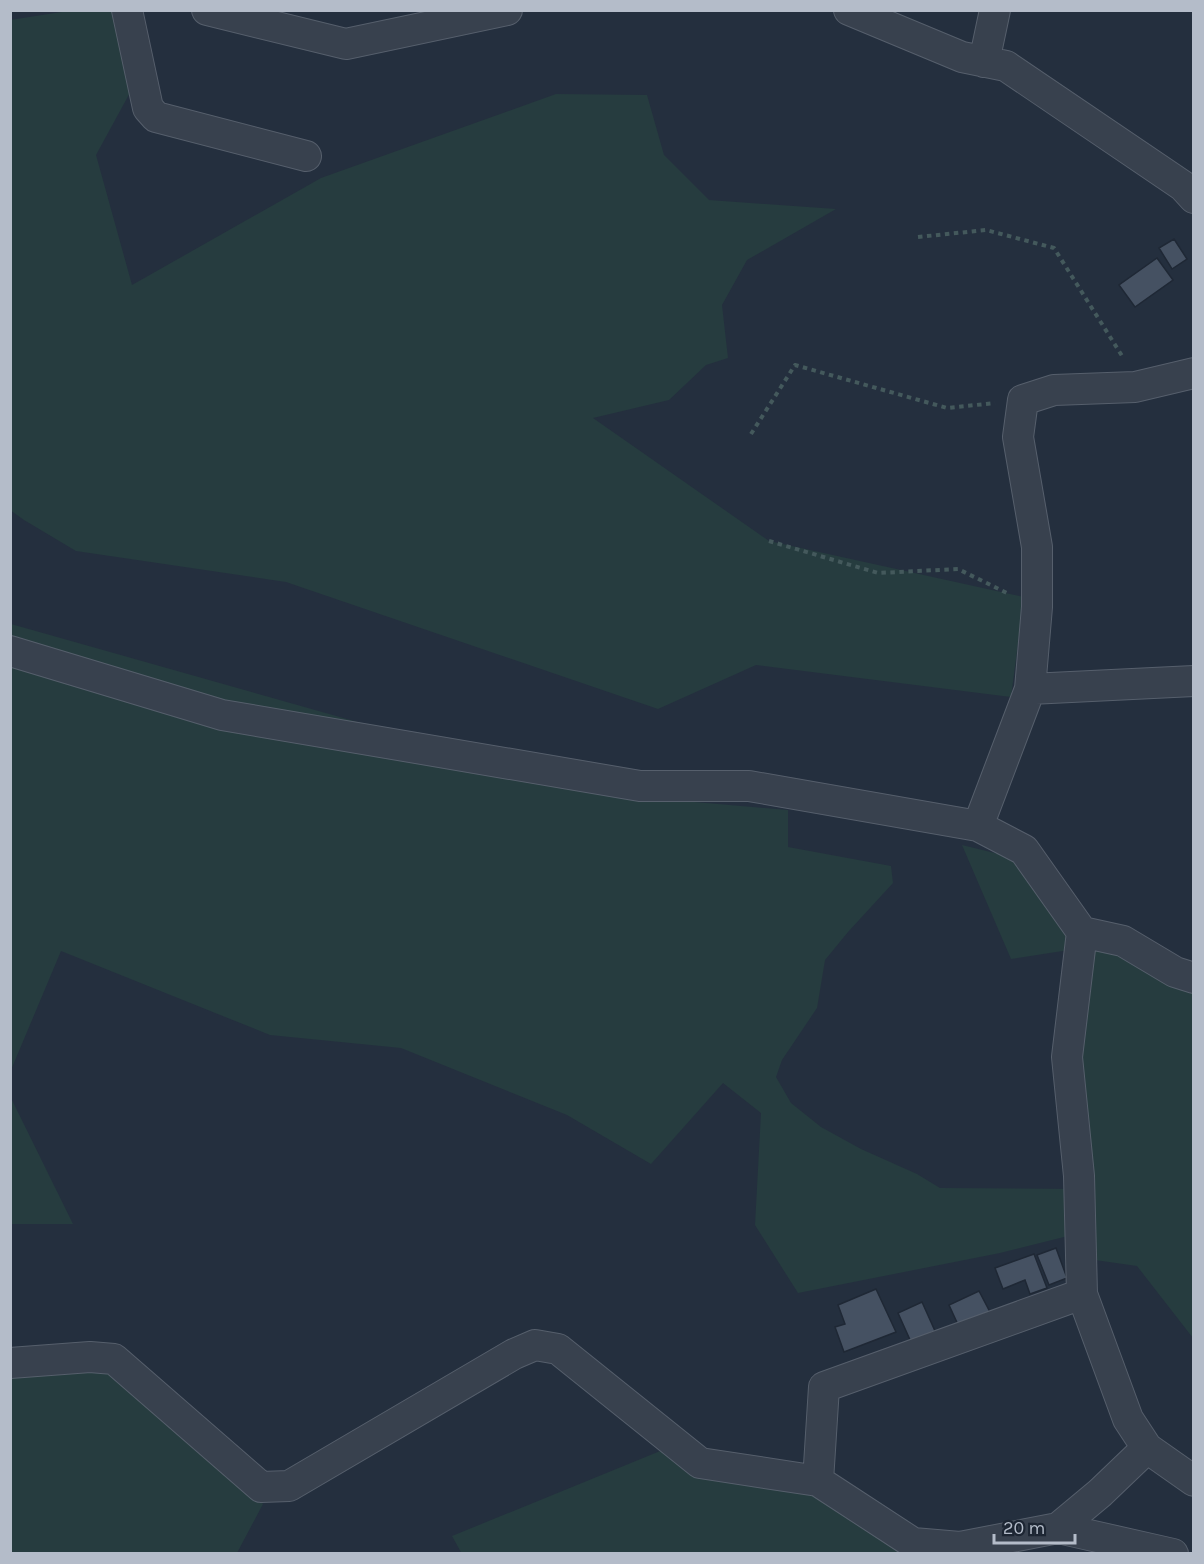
<svg xmlns="http://www.w3.org/2000/svg" width="1204" height="1564" viewBox="0 0 1204 1564" font-family="Karla,sans-serif">
  <rect width="100%" height="100%" fill="#242f3e"/>
  <!-- green -->
  <path fill="#263c3f" d="M68,11H113L132,89L96,155L132,285L321,178L556,94L647,95L664,155L709,200L836,209L747,260L722,305L728,358L706,365L669,400L593,418L769,541L1024,597L1011,697L756,665L658,709L286,582L76,551L24,520L10,510V461L12,460H10V20Z
    M11,624L506,764L637,797L788,810V847L891,866L893,883L848,932L825,960L817,1008L782,1060L776,1077L791,1103L821,1127L861,1149L917,1174L940,1188L1078,1189L1082,940L1193,976V1338L1137,1266L1088,1259L1080,1233L1000,1253L798,1293L755,1225L761,1113L723,1083L651,1164L567,1115L401,1048L270,1035L61,951L11,1070Z
    M962,845L1011,857L1072,932L1069,950L1011,959Z
    M11,1098L73,1224H11Z
    M114,1359L263,1504L237,1553L11,1554V1365Z
    M670,1447L818,1481L899,1543L1026,1552L1024,1554H462L452,1536Z"/>
  <!-- building -->
  <path fill="#455162" stroke="#1f2835" stroke-width="1.5" d="M1174,239L1187,259L1172,269L1159,248Z
    M1157,258L1173,280L1135,307L1119,285Z
    M1056,1248L1067,1278L1049,1285L1037,1255Z
    M1034,1254L1047,1288L1030,1294L1025,1280L1003,1289L995,1268Z
    M876,1289L896,1332L844,1352L835,1327L845,1324L838,1305Z
    M979,1291L991,1314L960,1329L949,1305Z
    M922,1302L935,1331L911,1342L898,1313Z"/>
  <g fill="none" stroke-linecap="round" stroke-linejoin="round">
    <!-- minor casing -->
    <g stroke="#565f6c" stroke-width="32">
      <path id="minor" d="M127,10L148,108L156,117L306,156
        M207,10L346,44L507,10
        M849,10L962,57L1006,66L1183,186L1194,198
        M984,62L995,10
        M10,651L222,715L640,786H749L978,826L1024,850L1082,932L1067,1057L1079,1176L1082,1294L1128,1419L1147,1448L1194,1481
        M1030,689L1194,681
        M978,826L1030,689L1037,607V547L1018,437L1023,400L1054,390L1135,387L1194,373
        M1082,932L1123,941L1175,972L1194,978
        M10,1363L90,1357L114,1359L261,1487L289,1486L514,1354L535,1345L558,1349L700,1463L818,1481L913,1543L960,1547L1058,1528L1173,1554
        M818,1481L824,1387L1082,1294
        M1058,1528L1100,1493L1147,1448"/>
    </g>
    <!-- path -->
    <path stroke="#44595c" stroke-width="4" stroke-dasharray="4.5 4.5" stroke-linecap="butt" d="M918,237L986,230L1054,248L1124,359
      M751,434L795,365L947,408L995,403
      M769,541L878,573L958,569L1009,594"/>
    <!-- minor -->
    <use href="#minor" stroke="#38414e" stroke-width="30"/>
  </g>
  <!-- border -->
  <rect width="1204" height="1564" fill="none" stroke="#b4bcc9" stroke-width="24"/>
  <!-- scale -->
  <path d="M994 1534v9h81v-9" fill="none" stroke="#b4bcc9" stroke-width="3"/>
  <text x="1003" y="1534" font-size="18" fill="#b4bcc9" stroke="#1d2633" stroke-width="4.5" paint-order="stroke">20 m</text>
</svg>
